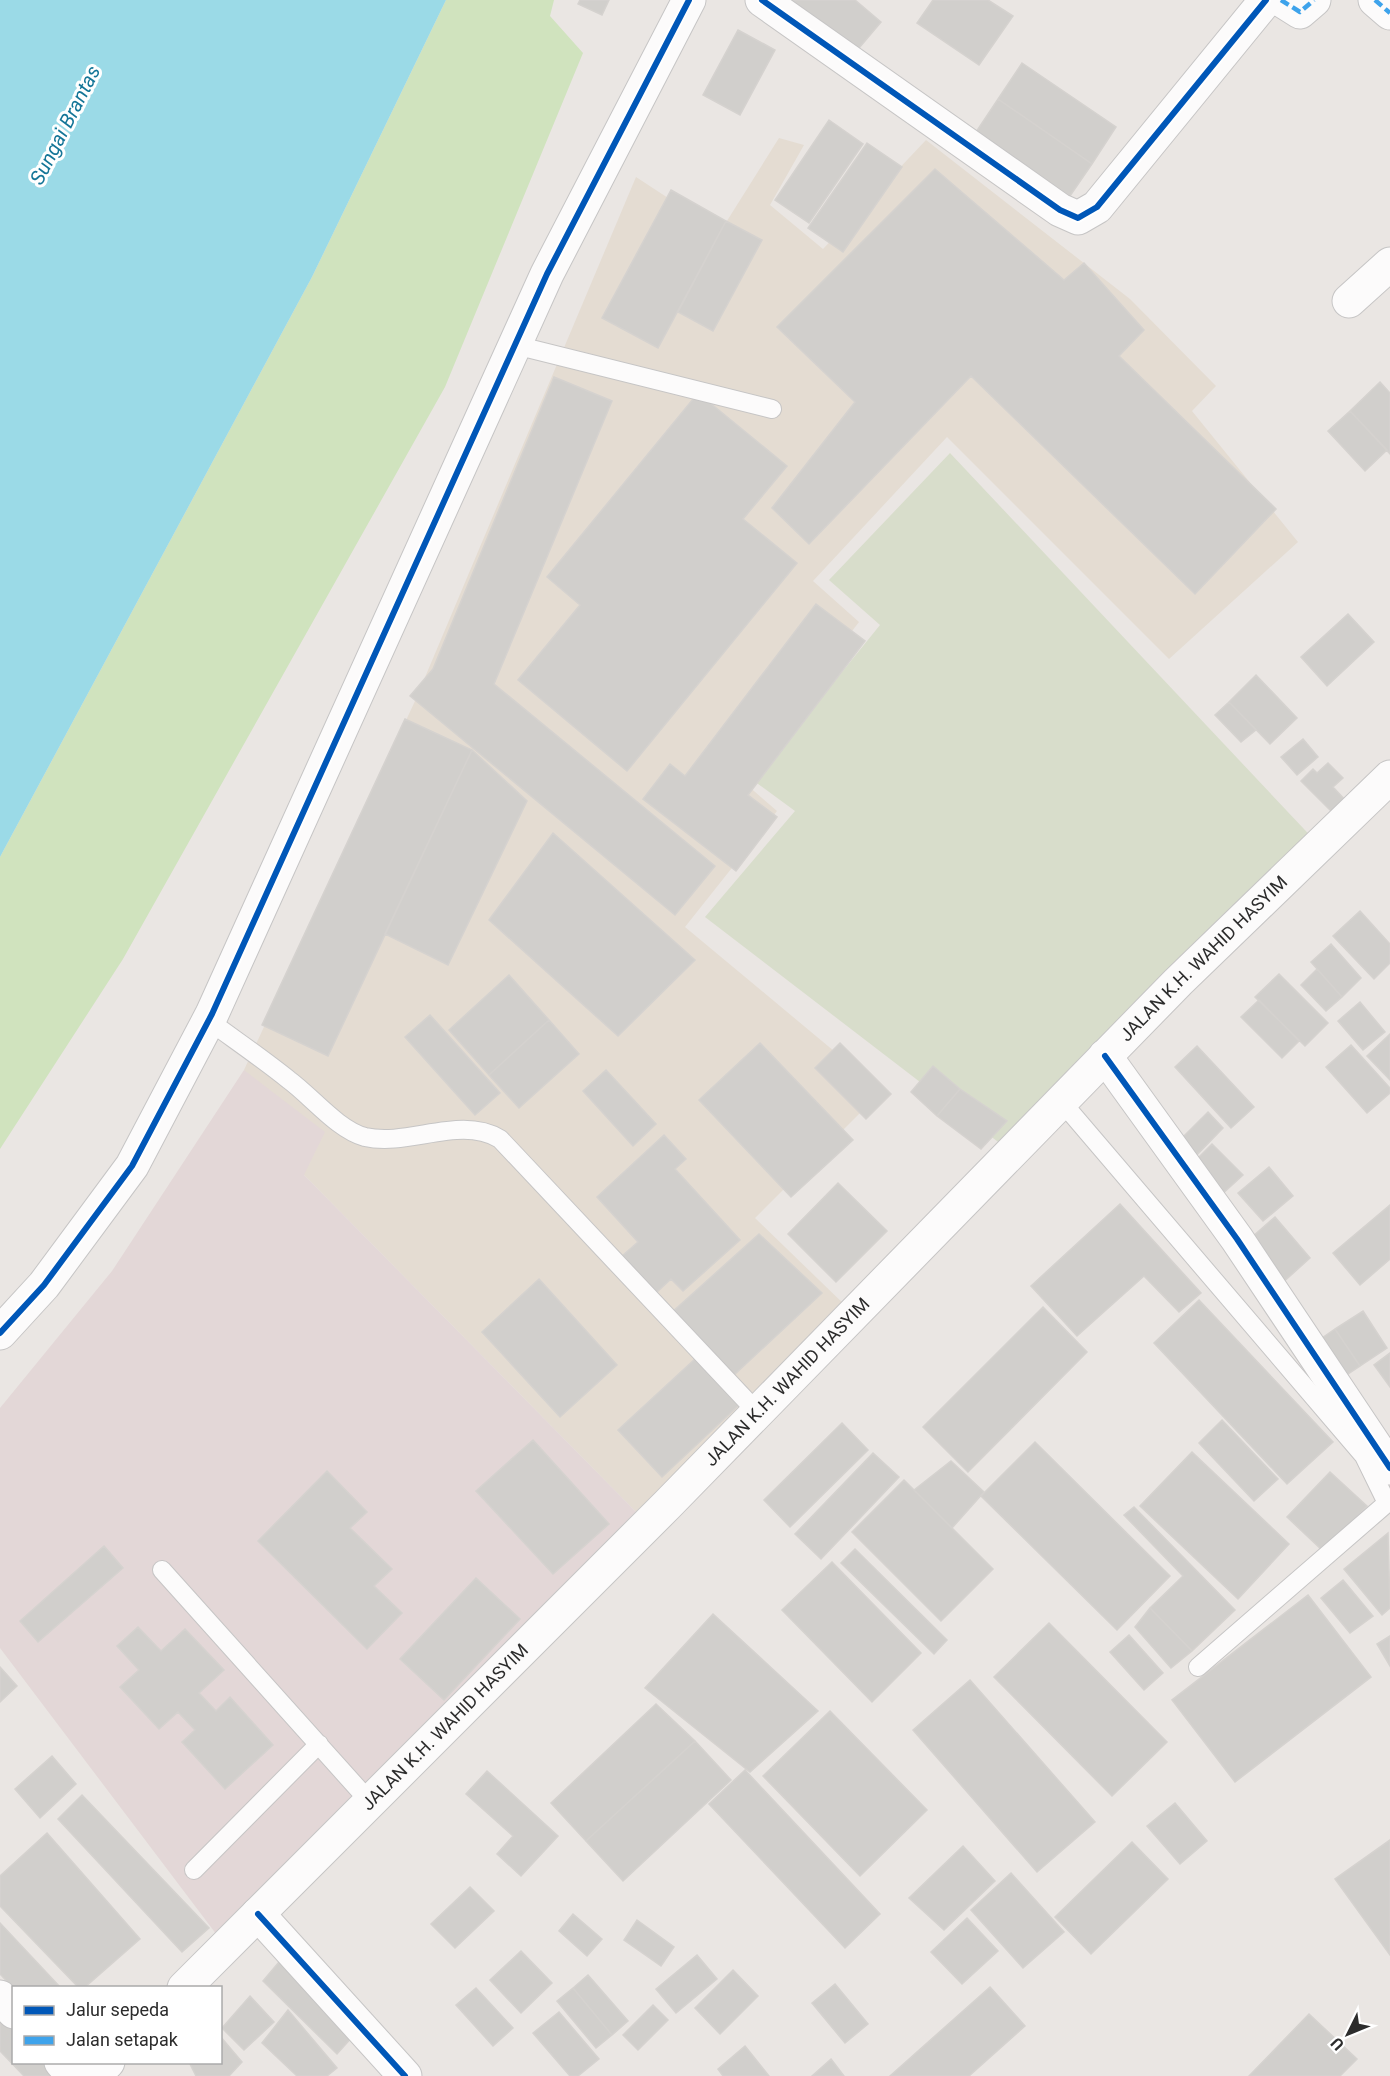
<svg xmlns="http://www.w3.org/2000/svg" width="1390" height="2076" viewBox="0 0 1390 2076" font-family="Roboto,sans-serif">
  <rect width="100%" height="100%" fill="#eae6e3"/>
  <!-- education -->
  <path fill="#e4dcd2" d="M779,138L804,145L770,205L823,249L926,140L1130,299L1216,386L1192,411L1298,542L1169,659L947,437L813,581L859,622L739,778L777,811L685,927L882,1091L755,1218L850,1310L643,1519L304,1175L244,1070L415,701L636,177L720,232Z"/>
  <!-- medical -->
  <path fill="#e3d7d7" d="M244,1070L325,1132L304,1175L643,1519L226,1947L0,1648V1408L112,1271Z"/>
  <!-- green -->
  <path fill="#d0e3be" d="M446,0H554L550,16L583,53L445,387L123,959L0,1149V857L312,277Z"/>
  <!-- cemetery -->
  <path fill="#d8ddcb" d="M950,453L1320,846L1006,1148L705,917L795,811L754,781L880,625L829,580Z"/>
  <!-- water -->
  <path fill="#9bdae7" d="M0,0H446L312,277L0,857Z"/>
  <!-- building -->
  <path fill="#d1cfcc" stroke="#d5d2cf" stroke-width="1.5" d="M580,0H609L602,15L578,4Z
    M790,0H855L881,22L854,54Z
    M933,0H988L1013,16L979,65L917,23Z
    M738,30L775,50L740,115L703,95Z
    M1022,63L1116,127L1092,164L998,99Z
    M998,99L1092,164L1070,196L976,132Z
    M829,120L863,144L809,223L775,200Z
    M867,143L902,167L843,252L808,228Z
    M935,169L1064,280L1084,263L1144,330L1119,356L1276,509L1195,594L971,376L809,544L772,508L855,402L777,327Z
    M671,190L726,221L658,348L602,318Z
    M726,221L762,240L713,331L678,312Z
    M554,377L612,401L494,684L715,866L675,915L410,696L433,669Z
    M1380,382L1390,393V454L1350,411Z
    M698,393L787,466L743,519L797,563L627,771L518,680L580,605L547,577Z
    M1350,411L1387,450L1365,471L1328,431Z
    M816,604L865,641L748,795L777,817L736,871L643,799L670,764L685,776Z
    M1348,614L1374,642L1327,686L1301,657Z
    M1256,675L1297,718L1270,744L1229,702Z
    M1229,702L1256,730L1241,742L1215,715Z
    M405,719L472,750L328,1056L262,1025Z
    M1303,739L1318,757L1297,775L1281,757Z
    M472,750L527,801L448,965L385,934Z
    M1328,763L1343,778L1333,787L1347,802L1335,815L1301,781L1313,769L1317,773Z
    M553,833L695,960L618,1036L489,920Z
    M1360,911L1390,944V963L1374,979L1333,936Z
    M1331,944L1361,978L1342,997L1311,962Z
    M1317,969L1342,997L1326,1011L1301,985Z
    M1279,974L1328,1023L1305,1046L1255,997Z
    M509,975L549,1020L489,1075L449,1030Z
    M1259,1000L1299,1041L1282,1058L1241,1017Z
    M1360,1002L1385,1032L1363,1050L1338,1021Z
    M430,1015L500,1093L475,1115L405,1037Z
    M549,1020L579,1054L519,1108L489,1075Z
    M1390,1034V1080L1367,1056Z
    M760,1043L853,1140L791,1197L699,1100Z
    M840,1043L891,1094L866,1119L815,1068Z
    M1351,1045L1390,1088V1093L1367,1113L1326,1067Z
    M1197,1046L1254,1107L1231,1128L1175,1067Z
    M933,1066L960,1089L937,1116L911,1092Z
    M606,1070L656,1124L633,1146L583,1091Z
    M960,1089L1007,1121L981,1149L937,1116Z
    M1208,1112L1223,1128L1192,1160L1176,1144Z
    M664,1135L686,1159L675,1169L740,1240L683,1291L671,1279L656,1293L622,1256L638,1242L597,1197Z
    M1212,1144L1243,1175L1220,1196L1190,1166Z
    M1269,1167L1293,1196L1263,1221L1238,1193Z
    M838,1183L887,1231L836,1282L788,1234Z
    M1120,1204L1201,1293L1179,1312L1144,1276L1077,1336L1031,1286Z
    M1390,1205V1259L1360,1285L1333,1253Z
    M1275,1217L1310,1258L1280,1285L1244,1244Z
    M759,1234L822,1293L733,1376L670,1314Z
    M539,1279L617,1365L560,1417L482,1332Z
    M1199,1300L1333,1442L1287,1484L1154,1343Z
    M1043,1307L1087,1352L968,1472L923,1427Z
    M1363,1311L1387,1348L1360,1366L1335,1329Z
    M1335,1329L1360,1366L1336,1382L1312,1345Z
    M1390,1353V1387L1374,1365Z
    M696,1358L739,1405L662,1477L618,1430Z
    M1222,1420L1278,1479L1254,1501L1199,1443Z
    M842,1423L868,1450L790,1527L764,1500Z
    M533,1440L609,1524L553,1574L476,1491Z
    M1035,1442L1170,1576L1117,1630L981,1496Z
    M1192,1452L1289,1544L1238,1599L1140,1506Z
    M873,1453L899,1477L821,1559L795,1534Z
    M951,1461L984,1492L952,1528L914,1490Z
    M327,1471L367,1512L350,1528L392,1569L374,1586L402,1613L367,1649L258,1541Z
    M1330,1472L1367,1506L1324,1552L1287,1517Z
    M904,1480L993,1569L941,1621L852,1532Z
    M1134,1507L1235,1610L1192,1651L1150,1608L1183,1576L1124,1515Z
    M1388,1533L1390,1608L1382,1615L1344,1569Z
    M104,1546L123,1568L38,1642L20,1621Z
    M855,1549L947,1640L934,1654L841,1563Z
    M832,1562L921,1653L872,1702L782,1610Z
    M476,1578L520,1619L444,1700L400,1659Z
    M1343,1580L1373,1616L1350,1633L1321,1598Z
    M1308,1595L1371,1677L1235,1782L1172,1700Z
    M1150,1608L1192,1651L1171,1668L1135,1627Z
    M713,1614L818,1711L750,1772L645,1688Z
    M1049,1623L1167,1742L1112,1796L994,1677Z
    M138,1627L161,1651L185,1629L224,1670L199,1693L216,1711L230,1697L273,1745L225,1789L182,1742L195,1730L178,1712L159,1729L120,1687L139,1670L117,1646Z
    M1129,1635L1163,1673L1144,1690L1110,1652Z
    M1390,1636V1666L1377,1644Z
    M0,1667L17,1686L0,1702Z
    M970,1680L1095,1822L1037,1872L913,1730Z
    M656,1704L695,1741L586,1841L551,1803Z
    M830,1711L927,1810L860,1876L763,1776Z
    M695,1741L731,1780L623,1881L586,1841Z
    M52,1756L76,1784L40,1818L15,1789Z
    M745,1770L880,1914L845,1948L709,1804Z
    M487,1771L558,1836L521,1876L497,1854L513,1836L466,1794Z
    M82,1795L209,1928L182,1952L58,1819Z
    M1175,1803L1207,1841L1180,1864L1147,1826Z
    M47,1833L140,1939L84,1988H79L0,1906V1876Z
    M1390,1840V1955L1335,1879Z
    M1132,1842L1168,1879L1091,1954L1055,1917Z
    M963,1846L995,1881L944,1930L909,1898Z
    M1011,1873L1064,1932L1023,1968L971,1910Z
    M470,1887L494,1911L455,1948L431,1924Z
    M573,1914L602,1939L587,1956L559,1931Z
    M967,1918L998,1951L962,1984L931,1952Z
    M637,1920L674,1947L661,1966L624,1940Z
    M0,1923L61,1988L14,1989L0,1974Z
    M521,1951L552,1983L521,2013L490,1980Z
    M285,1955L354,2035L337,2054L263,1981Z
    M697,1955L717,1979L676,2013L656,1989Z
    M733,1970L758,1996L720,2034L695,2008Z
    M588,1975L628,2021L612,2035L573,1988Z
    M835,1984L868,2024L845,2043L812,2003Z
    M990,1987L1025,2026L969,2076H890Z
    M476,1988L513,2028L493,2046L456,2005Z
    M573,1988L612,2035L596,2048L557,2001Z
    M250,1996L274,2022L244,2050L222,2028Z
    M653,2005L668,2020L638,2050L623,2035Z
    M288,2010L337,2068L327,2076H297L262,2043Z
    M559,2012L599,2059L578,2076H570L533,2033Z
    M0,2014L14,2028V2062H48L56,2070L49,2076H24L0,2051Z
    M1309,2014L1357,2059L1340,2076H1249Z
    M220,2036L242,2062L229,2076H196L189,2062H220Z
    M745,2046L769,2076H723L718,2069Z
    M831,2059L844,2076H812Z"/>
  <g fill="none" stroke-linecap="round" stroke-linejoin="round">
    <!-- service casing -->
    <g stroke="#c6c5c5" stroke-width="20">
      <path id="service" d="M515,345L772,409
        M208,1020C235,1040 263,1059 289,1080C311,1096 338,1130 365,1137C409,1147 460,1115 500,1139L758,1413
        M1061,1101L1364,1456L1387,1503L1198,1667
        M162,1570L370,1802
        M194,1870L319,1744"/>
    </g>
    <!-- minor casing -->
    <g stroke="#c6c5c5" stroke-width="35">
      <path id="minor" d="M762,0L1060,210L1078,218L1097,207L1266,0
        M1281,0L1300,12L1314,0
        M1375,0L1390,13
        M1349,301L1390,264
        M1105,1056L1237,1239L1390,1468
        M0,1333L44,1285L132,1166L212,1014L547,274L689,0
        M258,1914L405,2076
        M0,1997L14,2012
        M61,2062L73,2076"/>
    </g>
    <!-- secondary casing -->
    <g stroke="#c6c5c5" stroke-width="35">
      <g id="secondary">
        <path id="s1" d="M184,1988L667,1505L1178,982L1390,777"/>
        <path d="M94,2076L108,2062"/>
      </g>
    </g>
    <!-- service -->
    <use href="#service" stroke="#fcfbfb" stroke-width="18"/>
    <!-- minor -->
    <use href="#minor" stroke="#fcfbfb" stroke-width="33"/>
    <!-- secondary -->
    <use href="#secondary" stroke="#fcfbfb" stroke-width="33"/>
    <!-- quiet -->
    <path stroke="#3ea3eb" stroke-width="4.5" stroke-dasharray="9 4.5" stroke-linecap="butt" d="M1281,0L1300,12L1314,0
      M1375,0L1390,13"/>
    <!-- cycleway casing -->
    <g stroke="#fff" stroke-width="10">
      <path id="cycleway" d="M762,0L1060,210L1078,218L1097,207L1266,0
        M1105,1056L1237,1239L1390,1468
        M0,1333L44,1285L132,1166L212,1014L547,274L689,0
        M258,1914L405,2076"/>
    </g>
    <!-- cycleway -->
    <use href="#cycleway" stroke="#0057b8" stroke-width="6"/>
  </g>
  <g text-anchor="middle" stroke-width="6" stroke-linejoin="round" paint-order="stroke">
    <!-- street labels -->
    <g font-size="18" fill="#2c2c2c" stroke="#fff">
      <text dy="6" stroke="none"><textPath href="#s1" startOffset="1449">JALAN K.H. WAHID HASYIM</textPath></text>
      <text dy="6" stroke="none"><textPath href="#s1" startOffset="855">JALAN K.H. WAHID HASYIM</textPath></text>
      <text dy="6" stroke="none"><textPath href="#s1" startOffset="369">JALAN K.H. WAHID HASYIM</textPath></text>
    </g>
    <!-- water labels -->
    <g font-size="20" font-style="italic" fill="#157698" stroke="#fff">
      <text transform="translate(65 125) rotate(-63)" y="7">Sungai Brantas</text>
    </g>
  </g>
  <!-- legend -->
  <rect x="12" y="1986" width="210" height="78" fill="#ffffff" stroke="#ababab" stroke-width="1.5"/>
  <rect x="24" y="2006" width="30" height="9" fill="#0057b8" stroke="#ababab" stroke-width="1.5"/>
  <text x="66" y="2016" font-size="18" fill="#2c2c2c">Jalur sepeda</text>
  <rect x="24" y="2036" width="30" height="9" fill="#3ea3eb" stroke="#ababab" stroke-width="1.5"/>
  <text x="66" y="2046" font-size="18" fill="#2c2c2c">Jalan setapak</text>
  <!-- north arrow -->
  <g transform="translate(1348 2034) rotate(227)" stroke="#ffffff" stroke-width="4.5" paint-order="stroke">
  <path d="M0-4.5L10 22L0 15L-10 22Z" fill="#2c2c2c"/>
  <text y="-9" font-size="16" font-weight="bold" text-anchor="middle" fill="#2c2c2c">U</text>
  </g>
</svg>
